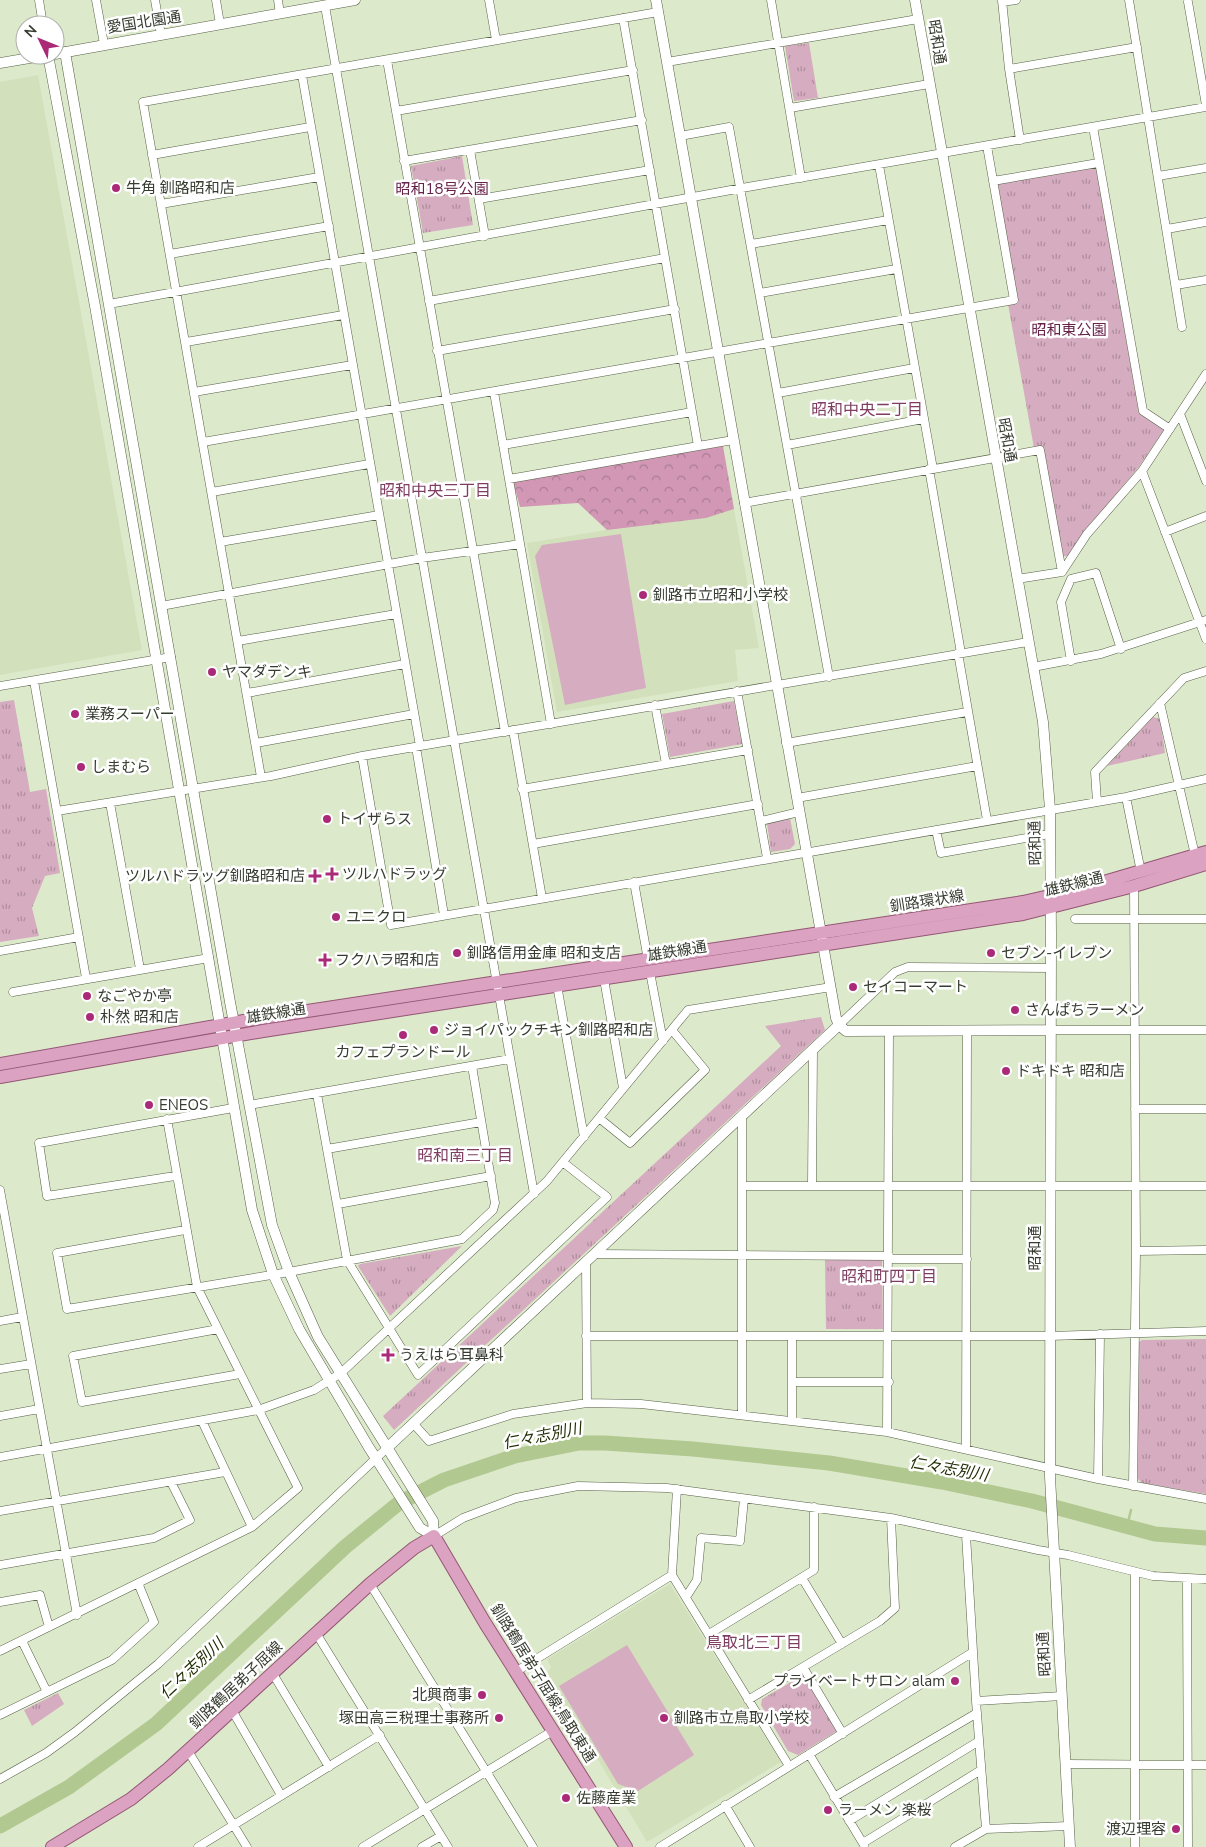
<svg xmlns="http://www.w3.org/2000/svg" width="1206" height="1847" viewBox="0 0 1206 1847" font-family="'Nunito Sans','Noto Sans JP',sans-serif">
  <defs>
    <pattern id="forest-crowns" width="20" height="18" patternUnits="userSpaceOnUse" patternTransform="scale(1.25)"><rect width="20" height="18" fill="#d197b4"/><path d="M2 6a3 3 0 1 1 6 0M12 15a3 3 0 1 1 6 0" fill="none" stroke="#aa7c93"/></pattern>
    <pattern id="park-tufts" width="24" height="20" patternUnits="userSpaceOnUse" patternTransform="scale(1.25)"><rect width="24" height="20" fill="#d6acc0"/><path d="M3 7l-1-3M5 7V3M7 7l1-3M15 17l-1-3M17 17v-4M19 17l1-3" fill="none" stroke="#ae8d9c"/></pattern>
  </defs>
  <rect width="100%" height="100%" fill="#dde9cb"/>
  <!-- built -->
  <path fill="#d2e1bc" d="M38,75L142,650L0,675V82Z
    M734,509L759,648L735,650L738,681L557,712L527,543Z
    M670,1584L781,1762L647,1842L547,1674L551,1667L547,1659Z"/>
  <!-- forest -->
  <path fill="url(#forest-crowns)" d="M723,446L734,509L706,518L607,530L578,503L520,507L513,481Z"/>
  <!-- park -->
  <path fill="url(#park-tufts)" d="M809,43L818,98L794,101L785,46Z
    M462,156L473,225L423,233L411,166Z
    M1096,167L1139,413L1164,430L1138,468L1085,531L1069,556H1062L1042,448H1034L1008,304L1017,303L996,183Z
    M14,700L30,792L46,789L60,873L45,876L32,908L39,936L0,942V702Z
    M734,701L742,744L670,757L662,714Z
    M1153,717L1160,719L1165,753L1107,766Z
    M790,818L795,844L790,849L771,852L767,823Z
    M821,1017L825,1030L394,1430L383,1416L781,1046L765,1026Z
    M462,1246L390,1316L358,1266L360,1264Z
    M882,1259L883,1329H826L825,1260Z
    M1206,1339V1494L1142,1483L1138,1479V1343L1142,1340Z
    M803,1675L837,1731L798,1755L788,1751L761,1705L762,1699Z
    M58,1693L64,1704L32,1726L24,1710Z"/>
  <!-- garden -->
  <path fill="#d6acc0" d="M621,534L646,688L565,705L535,556L542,545Z
    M627,1645L694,1755L638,1791L618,1784L559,1686Z"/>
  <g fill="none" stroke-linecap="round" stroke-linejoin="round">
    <!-- stream -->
    <path stroke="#b2c891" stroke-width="2.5" d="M1127,1526L1131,1510"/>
    <!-- river -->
    <path stroke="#b2c891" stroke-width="15" d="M0,1826L69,1787L156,1724L345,1547L399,1503L444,1480L515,1456L579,1443H605L693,1449L829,1463L942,1482L1032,1501L1155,1534L1206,1538"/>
    <!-- minor casing -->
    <g stroke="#566046" stroke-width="9">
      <path id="minor" d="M39,0L43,25
        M96,0L104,44
        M155,0L161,35
        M216,0L220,24
        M278,0L280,14
        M489,0L496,40
        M771,0L801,178
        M1002,0L1009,69L1020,140
        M1129,0L1182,327
        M1002,2L1016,0
        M1188,2L1206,105
        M325,6L534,1194
        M623,18L698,446
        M387,60L505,732
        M667,62L918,19
        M1009,69L1137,47
        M302,75L420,746
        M790,108L929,84
        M396,111L633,70
        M1093,127L1143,411L1170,429
        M680,136L729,127L829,677
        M470,150L485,236
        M152,155L310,127
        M404,161L642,120
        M879,165L933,469
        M1158,176L1206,168
        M993,181L1098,163
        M479,199L650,170
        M161,204L319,177
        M1167,229L1206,222
        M751,244L888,220
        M170,254L329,226
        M1176,285L1206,280
        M760,293L896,269
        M429,301L665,258
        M109,304L742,188L1206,107
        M186,342L343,315
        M437,351L675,309
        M194,392L352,365
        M494,392L551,724
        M778,393L914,368
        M1180,414L1206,481
        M203,442L1014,300L987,146
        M503,445L692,412
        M787,445L923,419
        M929,469L961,653
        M1142,471L1206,639
        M509,479L733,440
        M212,492L369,464
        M744,503L1040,450L1062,572L1017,579
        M1165,532L1206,516
        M220,542L379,515
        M1062,572L1087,534L1142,471L1206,374
        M161,606L422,558L520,544
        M238,641L396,614
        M958,653L987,820
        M1071,661L1061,602L1071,579L1096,573L1121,649
        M1033,667L1101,654L1206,620
        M34,681L86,978
        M0,686L171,657
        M737,691L767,858
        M247,693L405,664
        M1160,703L1195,855
        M655,705L666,764
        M513,730L542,898
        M256,743L414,714
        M786,743L967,712
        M416,747L444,915
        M362,756L391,925L1126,797L1206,779
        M261,777L143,102L658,12
        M522,789L748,750
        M1126,797L1141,872
        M797,798L977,766
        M1097,802L1095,772L1184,678L1206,671
        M110,803L140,969
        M57,811L271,776L362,756L1028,642
        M761,821L799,812
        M936,830L941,853L1049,834
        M533,844L758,804
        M634,882L648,960
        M1075,919H1206
        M0,951L79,937
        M650,972L663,1041
        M604,979L623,1088
        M557,985L584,1137
        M13,992L209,958
        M839,1025L895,972L908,967L1051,968
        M1050,1030H1206
        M317,1094L347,1260L418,1375L607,1197L564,1163
        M249,1105L510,1059
        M1135,1109H1206
        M742,1116V1415
        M599,1118L630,1143L705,1070L672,1030
        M327,1149L481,1122
        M175,1176L47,1196L39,1143L233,1108
        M812,1185L813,1050
        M743,1186H1206
        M0,1190L77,1615
        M338,1204L491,1176
        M185,1230L57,1253L67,1309L289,1272L462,1239L493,1210L495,1203L472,1066
        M1136,1251L1206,1250
        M596,1254L889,1256
        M889,1259H967
        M586,1263L587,1403
        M0,1321L22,1317
        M218,1329L73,1356L82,1402L240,1374
        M586,1336H1050L1206,1331
        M0,1369L31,1364
        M792,1382H889
        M0,1416L39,1409
        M202,1421L252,1527
        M792,1421V1336
        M413,1423L429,1441L513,1414L587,1403L641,1404L887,1432L1098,1479L1206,1499
        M887,1432L889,1031
        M966,1448L967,1032
        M0,1457L258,1410L314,1390L341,1373L547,1181L688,1010L831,987
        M1098,1479L1100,1334
        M1133,1486L1136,1251L1134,886
        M0,1511L225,1472
        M966,1535L976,1701L986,1829
        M434,1536L463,1518L516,1498L578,1486L667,1488L891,1518L1038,1550L1068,1555L1153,1576L1206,1579
        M0,1565L154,1538L190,1520L171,1482
        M672,1575L677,1489
        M802,1578L842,1644
        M1187,1579L1188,1847
        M370,1584L533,1847
        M686,1597L697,1580L701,1538L740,1541L744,1499
        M0,1602L40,1595L49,1627
        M316,1633L448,1847
        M709,1634L814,1570V1507
        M22,1641L47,1692
        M0,1651L252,1527L298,1488L197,1287L167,1119
        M517,1671L672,1575L789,1766
        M273,1674L329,1767
        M748,1700L803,1667
        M976,1701L1062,1696
        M233,1712L281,1795
        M0,1715L112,1660L154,1622L138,1583
        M843,1734L803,1667L880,1621L895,1608L891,1518
        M188,1751L247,1847
        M809,1754L864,1845
        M1066,1764L1206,1765
        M0,1779L46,1753L75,1732L158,1664L387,1448
        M834,1797L977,1713
        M725,1805L750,1847
        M849,1821L979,1741
        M863,1843L981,1770
        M198,1847L380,1735
        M363,1847L554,1730
        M422,1847L441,1836
        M660,1847L973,1652
        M955,1847L986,1829L1069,1826
        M1135,1847V1572"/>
    </g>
    <!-- tertiary casing -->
    <g stroke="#566046" stroke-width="11">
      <path id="tertiary" d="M656,0L836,1018L839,1025L846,1031L1050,1030
        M915,0L1043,722L1050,809L1051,934L1050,1477L1070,1847
        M65,52L230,1002L272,1225L289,1272L318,1337L433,1521L434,1536
        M55,54L355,0
        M48,55L95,306L252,1210L273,1274L299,1329L368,1446L420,1528L434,1536
        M0,63L47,55
        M387,1448L839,1025"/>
    </g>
    <!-- primary casing -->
    <g stroke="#935674" stroke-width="14">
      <path id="primary" d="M0,1064L255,1019L1023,902L1080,889L1206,852
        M0,1077L263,1031L1023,914L1134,886L1206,864
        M52,1847L131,1799L168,1769L370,1584L414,1548L434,1536L485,1623L626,1847"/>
    </g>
    <!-- minor -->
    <use href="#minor" stroke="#fff" stroke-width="8"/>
    <!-- tertiary -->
    <use href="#tertiary" stroke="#fff" stroke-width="10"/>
    <!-- primary -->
    <use href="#primary" stroke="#dca2c1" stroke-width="12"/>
  </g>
  <!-- markers -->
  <g fill="#ab2a78" stroke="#fff" stroke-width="2">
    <circle cx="116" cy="188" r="5"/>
    <circle cx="643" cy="595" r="5"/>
    <circle cx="212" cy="672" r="5"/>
    <circle cx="75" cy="714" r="5"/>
    <circle cx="81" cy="767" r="5"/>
    <circle cx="327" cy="819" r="5"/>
    <path d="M329.5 866.5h5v5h5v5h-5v5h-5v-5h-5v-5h5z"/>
    <path d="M312.5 868.5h5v5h5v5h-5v5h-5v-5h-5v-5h5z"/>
    <circle cx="336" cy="917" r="5"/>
    <circle cx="457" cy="953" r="5"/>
    <circle cx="991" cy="953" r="5"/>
    <path d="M322.5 952.5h5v5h5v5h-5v5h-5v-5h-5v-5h5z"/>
    <circle cx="853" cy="987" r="5"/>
    <circle cx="87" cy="996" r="5"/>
    <circle cx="1015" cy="1010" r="5"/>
    <circle cx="90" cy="1017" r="5"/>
    <circle cx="434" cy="1030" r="5"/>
    <circle cx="403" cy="1035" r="5"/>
    <circle cx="1006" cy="1071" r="5"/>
    <circle cx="149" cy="1105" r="5"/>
    <path d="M385.5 1347.5h5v5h5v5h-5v5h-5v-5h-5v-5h5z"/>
    <circle cx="955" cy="1681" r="5"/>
    <circle cx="482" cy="1695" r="5"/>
    <circle cx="499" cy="1718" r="5"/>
    <circle cx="664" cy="1718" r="5"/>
    <circle cx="566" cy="1798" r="5"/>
    <circle cx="828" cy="1810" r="5"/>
    <circle cx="1176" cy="1829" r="5"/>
  </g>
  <g text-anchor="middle" stroke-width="5" stroke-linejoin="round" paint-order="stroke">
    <!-- street labels -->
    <g font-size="15" fill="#373c30" stroke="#fff">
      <text transform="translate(144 22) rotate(-9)" y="5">愛国北園通</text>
      <text transform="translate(937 42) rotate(81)" y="5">昭和通</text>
      <text transform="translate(1007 440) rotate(80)" y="5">昭和通</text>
      <text transform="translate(1035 843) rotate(-91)" y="5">昭和通</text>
      <text transform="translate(1074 884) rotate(-14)" y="5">雄鉄線通</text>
      <text transform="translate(927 901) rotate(-9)" y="5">釧路環状線</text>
      <text transform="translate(677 951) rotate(-9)" y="5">雄鉄線通</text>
      <text transform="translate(276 1013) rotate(-9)" y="5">雄鉄線通</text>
      <text transform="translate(1035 1248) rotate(-90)" y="5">昭和通</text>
      <text transform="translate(1044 1654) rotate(-93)" y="5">昭和通</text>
      <text transform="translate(543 1683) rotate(58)" y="5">釧路鶴居弟子屈線;鳥取東通</text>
      <text transform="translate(236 1685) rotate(-43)" y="5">釧路鶴居弟子屈線</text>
    </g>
    <!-- poi labels -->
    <g font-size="15" fill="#373c30" stroke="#fff" text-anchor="start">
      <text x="126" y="193">牛角 釧路昭和店</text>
      <text x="653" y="600">釧路市立昭和小学校</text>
      <text x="222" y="677">ヤマダデンキ</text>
      <text x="85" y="719">業務スーパー</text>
      <text x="91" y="772">しまむら</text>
      <text x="337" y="824">トイザらス</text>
      <text x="342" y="879">ツルハドラッグ</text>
      <text x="305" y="881" text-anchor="end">ツルハドラッグ釧路昭和店</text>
      <text x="346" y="922">ユニクロ</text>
      <text x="467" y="958">釧路信用金庫 昭和支店</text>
      <text x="1001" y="958">セブン-イレブン</text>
      <text x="335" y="965">フクハラ昭和店</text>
      <text x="863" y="992">セイコーマート</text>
      <text x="97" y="1001">なごやか亭</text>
      <text x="1025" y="1015">さんぱちラーメン</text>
      <text x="100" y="1022">朴然 昭和店</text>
      <text x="444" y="1035">ジョイパックチキン釧路昭和店</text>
      <text x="403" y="1057" text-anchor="middle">カフェプランドール</text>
      <text x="1016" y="1076">ドキドキ 昭和店</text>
      <text x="159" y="1110">ENEOS</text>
      <text x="399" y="1360">うえはら耳鼻科</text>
      <text x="945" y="1686" text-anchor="end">プライベートサロン alam</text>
      <text x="472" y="1700" text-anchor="end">北興商事</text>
      <text x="489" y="1723" text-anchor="end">塚田高三税理士事務所</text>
      <text x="674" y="1723">釧路市立鳥取小学校</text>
      <text x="576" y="1803">佐藤産業</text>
      <text x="838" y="1815">ラ－メン 楽桜</text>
      <text x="1166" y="1834" text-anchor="end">渡辺理容</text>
    </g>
    <!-- park labels -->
    <g font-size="15" fill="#67224a" stroke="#fff">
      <text x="442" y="194">昭和18号公園</text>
      <text x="1069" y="335">昭和東公園</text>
    </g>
    <!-- neighbourhood labels -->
    <g font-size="16" fill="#7f3e61" stroke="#fff">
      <text x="867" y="415">昭和中央二丁目</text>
      <text x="435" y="496">昭和中央三丁目</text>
      <text x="465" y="1161">昭和南三丁目</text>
      <text x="889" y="1282">昭和町四丁目</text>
      <text x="754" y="1648">鳥取北三丁目</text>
    </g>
    <!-- water labels -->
    <g font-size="16" font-style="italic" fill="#222f05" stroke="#fff">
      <text transform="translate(542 1435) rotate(-11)" y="6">仁々志別川</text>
      <text transform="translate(949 1468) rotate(10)" y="6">仁々志別川</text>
      <text transform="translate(191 1668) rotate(-43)" y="6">仁々志別川</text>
    </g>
  </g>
  <!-- north arrow -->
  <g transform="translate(40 40) rotate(313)"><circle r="24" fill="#ffffff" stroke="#afb1ac"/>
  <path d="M0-4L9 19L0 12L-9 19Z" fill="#ab2a78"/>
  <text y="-8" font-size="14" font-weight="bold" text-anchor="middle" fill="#373c30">N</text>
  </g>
</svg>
